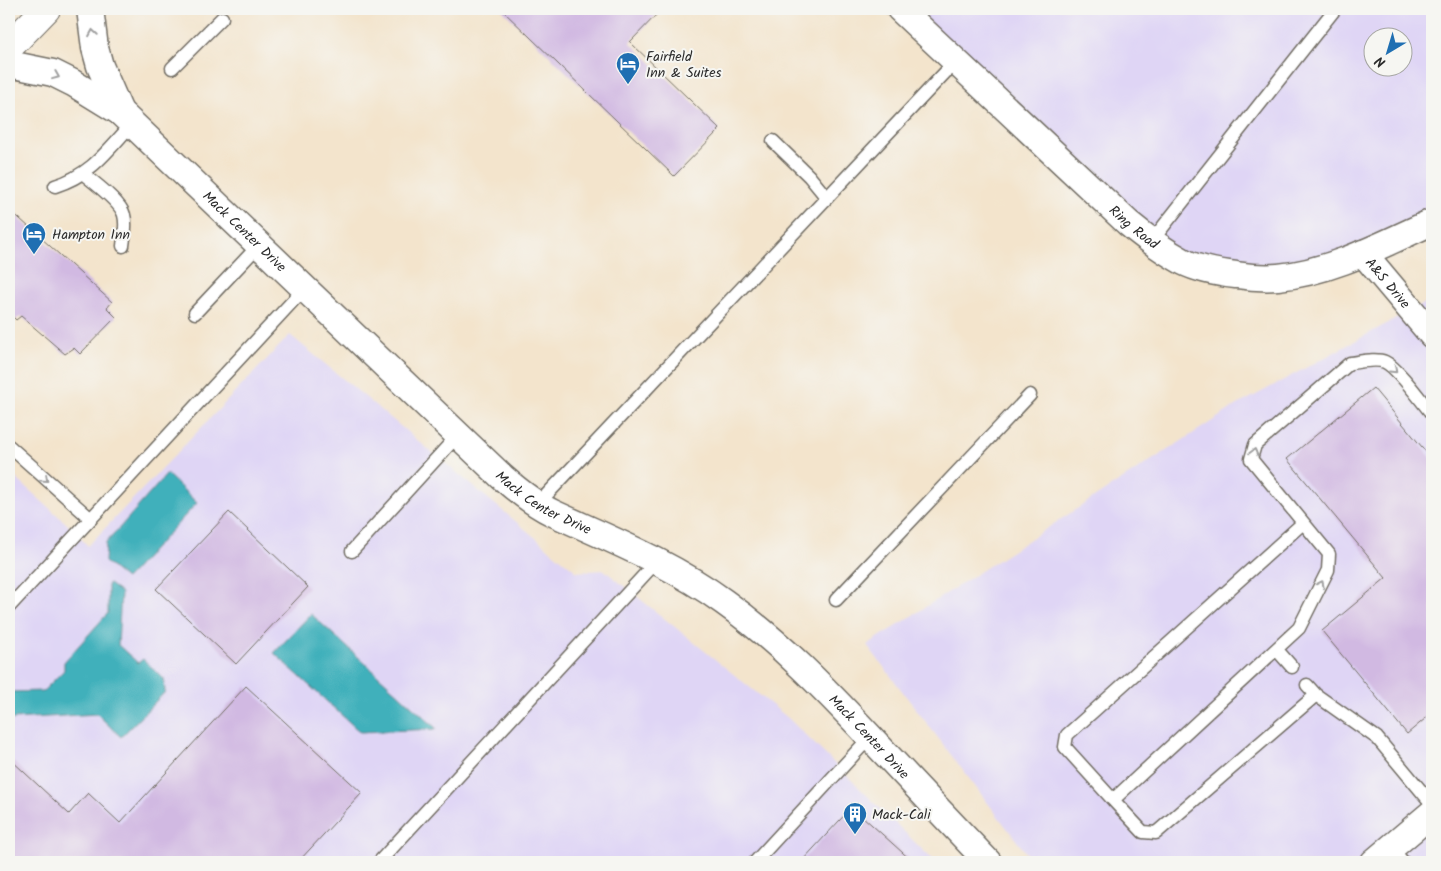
<svg xmlns="http://www.w3.org/2000/svg" width="1441" height="871" viewBox="0 0 1441 871" font-family="Kalam,sans-serif">
  <rect width="100%" height="100%" fill="#f6f6f2"/>
  <filter id="ink" filterUnits="userSpaceOnUse"><feTurbulence type="fractalNoise" baseFrequency=".02" numOctaves="2"/><feDisplacementMap in="SourceGraphic" scale="10" xChannelSelector="R" yChannelSelector="G"/><feConvolveMatrix kernelMatrix="1 2 1 2 8 2 1 2 1" color-interpolation-filters="sRGB"/></filter>
  <filter id="wash" filterUnits="userSpaceOnUse"><feTurbulence type="fractalNoise" baseFrequency=".0096" numOctaves="4" result="noise"/><feDisplacementMap in="SourceGraphic" scale="20" xChannelSelector="R" yChannelSelector="G"/><feGaussianBlur stdDeviation="1.12" result="paint"/><feColorMatrix in="noise" values="0 0 0 0 0 0 0 0 0 0 0 0 0 0 0 0 0 1.4 0 .05"/><feComposite in="paint" operator="in"/></filter>
  <g filter="url(#wash)">
    <rect width="100%" height="100%" fill="#f3e4cc"/>
    <!-- built -->
    <path fill="#dfd5f5" fill-rule="evenodd" d="M900,9H1432V222L1327,267L1186,263ZM1374,38H1404V68H1374Z
      M1432,299V862H1033L867,645L1234,407Z
      M290,335L577,572L604,570L788,718L935,862H9V472L66,523L88,546Z"/>
    <!-- water -->
    <path fill="#41b0bb" stroke="#366e73" d="M167,474L197,503L126,579L105,562L106,543Z
      M108,583L121,593L118,645L138,663L143,659L164,679L165,692L121,737L97,714L13,719L9,723V692L43,691L64,670V662L108,613Z
      M311,614L437,729L360,732L274,653Z"/>
    <g id="blocks">
      <!-- building -->
      <path fill="#d1b9e2" d="M501,9H662L630,42L720,129L674,176Z
        M9,209L112,302L107,308L116,317L80,354L74,348L65,354L21,316L16,320L9,313Z
        M1373,388L1432,459V713L1407,734L1322,631L1386,578L1287,459Z
        M229,512L308,587L236,664L156,589Z
        M246,686L362,793L298,862H9V758L69,814L88,793L120,823Z
        M852,807L913,862H801Z"/>
    </g>
  </g>
  <g filter="url(#ink)">
    <use href="#blocks" fill-opacity="0" stroke="#716c63" stroke-width="1"/>
    <g fill="none" stroke-linecap="round" stroke-linejoin="round">
      <!-- service casing -->
      <g stroke="#716c63" stroke-width="15">
        <path id="service" d="M172,68L222,18
          M773,141L809,176L827,198
          M84,174C94,183 121,202 124,215C127,225 124,236 123,246
          M55,186C91,175 107,151 132,124
          M1151,242L1335,9
          M195,313L259,245
          M1432,414C1422,402 1398,368 1385,362C1376,358 1360,362 1350,363L1255,445L1251,459L1329,554L1328,570L1299,628L1113,800L1143,832L1156,833L1316,695L1377,738L1432,804
          M9,446L91,519
          M537,505L956,61
          M352,551L458,435
          M836,600L1030,395
          M9,607L304,289
          M1277,650L1292,667
          M1307,685L1316,695
          M1113,800L1065,747L1067,735L1303,523
          M1391,848L1403,862
          M379,862L658,560
          M755,862L870,737"/>
      </g>
      <!-- minor casing -->
      <g stroke="#716c63" stroke-width="29">
        <g id="minor">
          <path d="M90,9L95,48L100,66L120,112"/>
          <path id="s1" d="M900,9L1128,223C1146,238 1164,251 1184,262C1200,270 1219,273 1236,275C1250,277 1264,278 1278,277C1332,272 1383,244 1432,222"/>
          <path id="s2" d="M9,64L53,73L73,83L120,112L502,477C518,491 534,504 553,513C612,540 672,564 724,602C779,641 825,689 871,738C910,780 949,821 988,862"/>
          <path id="s3" d="M1363,253L1432,335"/>
          <path d="M1374,862L1432,813"/>
        </g>
      </g>
      <!-- primary casing -->
      <g stroke="#716c63" stroke-width="30">
        <path id="primary" d="M9,47L46,9"/>
      </g>
      <!-- service -->
      <use href="#service" stroke="#fff" stroke-width="12"/>
      <!-- minor -->
      <use href="#minor" stroke="#fff" stroke-width="26"/>
      <!-- primary -->
      <use href="#primary" stroke="#fff" stroke-width="28"/>
    </g>
    <!-- one-way arrows -->
    <defs><path id="oneway-chevron" d="M-2-3.5L2.5 0L-2 3.5" fill="none" stroke-width="1.6" stroke-linecap="round" stroke-linejoin="round" transform="scale(1.25)"/></defs>
    <g stroke="#a0a0a0">
      <use href="#oneway-chevron" transform="translate(93 33) rotate(-99)"/>
      <use href="#oneway-chevron" transform="translate(56 76) rotate(22)"/>
      <use href="#oneway-chevron" transform="translate(1394 370) rotate(43)"/>
      <use href="#oneway-chevron" transform="translate(1254 452) rotate(-75)"/>
      <use href="#oneway-chevron" transform="translate(45 479) rotate(42)"/>
      <use href="#oneway-chevron" transform="translate(1321 584) rotate(-64)"/>
    </g>
  </g>
  <!-- icons -->
  <defs>
    <g id="hotel-pin" transform="scale(1.25)"><path d="M0 17L-7.5 6A9.5 9.5 0 1 1 7.5 6Z" fill="#1f6fb2" stroke="#f6f6f2"/><path d="M-6-4.5h1.5V1H6V5H4.5V3h-9V5H-6ZM-4 0a1.8 1.8 0 1 1 3.6 0ZM.5 0V-2.5h3Q6-2.5 6 0Z" fill="#fff"/></g>
    <g id="building-pin" transform="scale(1.25)"><path d="M0 17L-7.5 6A9.5 9.5 0 1 1 7.5 6Z" fill="#1f6fb2" stroke="#f6f6f2"/><path d="M-4-6H4V6H1V3H-1V6H-4ZM-2.5-4.3h1.7v1.8h-1.7ZM.8-4.3h1.7v1.8H.8ZM-2.5-1h1.7V.8h-1.7ZM.8-1h1.7V.8H.8Z" fill="#fff"/></g>
  </defs>
  <g fill-rule="evenodd">
    <use href="#hotel-pin" x="628" y="64"/>
    <use href="#hotel-pin" x="34" y="234"/>
    <use href="#building-pin" x="855" y="814"/>
  </g>
  <g text-anchor="middle" stroke-width="4" stroke-linejoin="round" paint-order="stroke">
    <!-- poi labels -->
    <g font-size="14" fill="#2b2b2b" stroke="#f6f6f2" text-anchor="start">
      <text x="646" y="61">Fairfield<tspan x="646" dy="16">Inn &amp; Suites</tspan></text>
      <text x="52" y="239">Hampton Inn</text>
      <text x="872" y="819">Mack-Cali</text>
    </g>
    <!-- street labels -->
    <g font-size="14" fill="#2b2b2b" stroke="#f6f6f2">
      <text dy="5" stroke="none"><textPath href="#s1" startOffset="320">Ring Road</textPath></text>
      <text dy="5" stroke="none"><textPath href="#s2" startOffset="295">Mack Center Drive</textPath></text>
      <text dy="5" stroke="none"><textPath href="#s3" startOffset="39">A&amp;S Drive</textPath></text>
      <text dy="5" stroke="none"><textPath href="#s2" startOffset="700">Mack Center Drive</textPath></text>
      <text dy="5" stroke="none"><textPath href="#s2" startOffset="1105">Mack Center Drive</textPath></text>
    </g>
  </g>
  <!-- margin -->
  <rect width="1441" height="871" fill="none" stroke="#f6f6f2" stroke-width="30"/>
  <!-- north arrow -->
  <g transform="translate(1388 52) rotate(218)"><circle r="24" fill="#f6f6f2" stroke="#a5a5a2"/>
  <path d="M0-4L9 19L0 12L-9 19Z" fill="#1f6fb2"/>
  <text y="-8" font-size="14" font-weight="bold" text-anchor="middle" fill="#2b2b2b">N</text>
  </g>
</svg>
